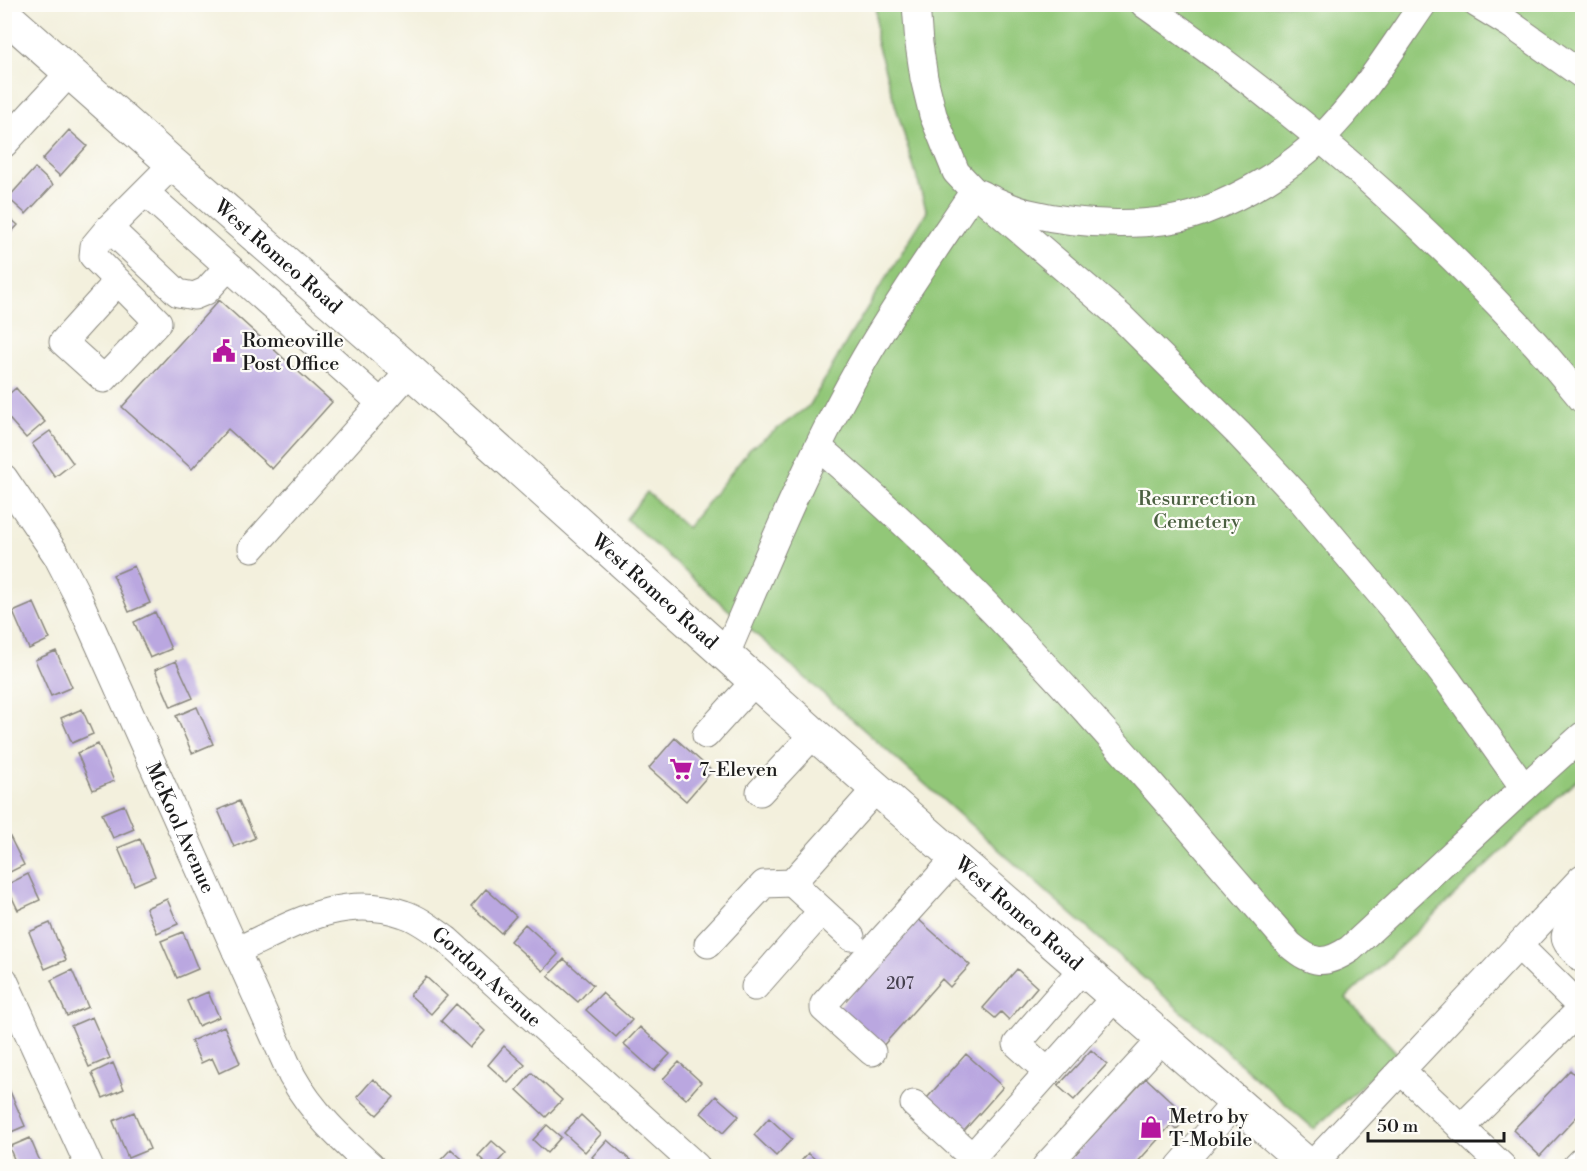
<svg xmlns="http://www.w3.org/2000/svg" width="1587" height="1171" viewBox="0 0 1587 1171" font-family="'Libre Bodoni',serif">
  <rect width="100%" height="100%" fill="#fdfcf7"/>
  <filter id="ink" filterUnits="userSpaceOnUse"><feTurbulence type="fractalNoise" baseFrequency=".0167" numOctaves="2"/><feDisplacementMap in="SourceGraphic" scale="12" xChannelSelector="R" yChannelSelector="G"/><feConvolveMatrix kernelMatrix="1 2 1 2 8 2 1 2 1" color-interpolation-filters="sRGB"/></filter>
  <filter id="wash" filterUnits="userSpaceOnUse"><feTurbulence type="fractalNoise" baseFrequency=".008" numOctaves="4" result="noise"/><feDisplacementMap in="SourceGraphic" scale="24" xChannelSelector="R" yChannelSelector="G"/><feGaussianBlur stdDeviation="1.35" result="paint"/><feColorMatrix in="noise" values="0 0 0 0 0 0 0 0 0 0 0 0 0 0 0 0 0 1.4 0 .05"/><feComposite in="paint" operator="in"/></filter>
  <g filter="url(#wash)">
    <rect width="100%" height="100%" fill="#f3f0dd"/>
    <!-- green -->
    <path fill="#92c778" stroke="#57724a" stroke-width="1.5" d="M876,5H1582V775L1346,998L1397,1053L1314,1129L626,519L647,492L687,528L750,449L810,405L851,334L927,212L876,40Z"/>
    <g id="blocks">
      <!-- building -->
      <path fill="#baa7e0" d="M69,130L87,146L60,176L42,160Z
        M35,168L53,185L26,214L8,198Z
        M4,213L18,225L4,240Z
        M219,300L332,402L272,469L228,429L192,469L122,407Z
        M16,388L45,422L26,438L4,413V398Z
        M50,431L73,463L55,477L32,444Z
        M134,566L150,603L129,612L113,575Z
        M34,603L50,639L29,649L13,612Z
        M155,612L171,649L150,658L134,622Z
        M56,651L72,687L51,696L35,660Z
        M176,661L193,698L171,707L155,670Z
        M197,707L213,744L192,753L176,716Z
        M82,709L93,734L72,743L61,718Z
        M675,738L712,771L686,801L649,768Z
        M98,744L114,781L93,790L77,753Z
        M239,801L255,838L234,847L218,810Z
        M124,805L134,829L113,838L102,814Z
        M6,829L24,865L4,875V830Z
        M140,839L155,876L134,885L118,848Z
        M28,874L40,900L18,910L6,885Z
        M486,889L516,916L501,933L471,906Z
        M167,899L178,924L157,933L146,908Z
        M918,919L970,965L950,987L942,979L881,1048L837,1009Z
        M50,923L66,960L45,969L29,932Z
        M525,924L558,954L543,971L510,941Z
        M183,932L198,969L177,978L161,941Z
        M564,959L593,985L578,1002L548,976Z
        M1017,969L1037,987L1009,1020L1001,1012L995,1018L983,1008Z
        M72,970L88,1007L67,1016L51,980Z
        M426,977L447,996L431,1014L410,995Z
        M208,992L219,1017L198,1026L187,1001Z
        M602,993L632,1020L616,1037L586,1010Z
        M456,1004L485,1031L470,1048L441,1021Z
        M92,1017L110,1058L89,1067L71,1026Z
        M224,1026L240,1063L219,1073L212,1058L201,1063L191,1041Z
        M640,1027L670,1054L654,1071L624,1044Z
        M504,1046L525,1065L508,1083L488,1065Z
        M1091,1050L1107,1064L1074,1100L1058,1086Z
        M966,1054L1003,1087L964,1131L927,1098Z
        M679,1062L701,1082L686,1099L663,1079Z
        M113,1063L124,1089L103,1098L92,1073Z
        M1570,1070L1582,1082V1111L1540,1156L1513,1130Z
        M532,1073L562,1100L546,1117L517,1090Z
        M1146,1078L1188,1117L1176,1130L1171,1125L1134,1166H1064Z
        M373,1079L394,1097L377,1115L357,1097Z
        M9,1089L25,1126L4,1135V1091Z
        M716,1096L739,1116L723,1133L701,1113Z
        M134,1112L150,1149L128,1158L113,1121Z
        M581,1115L601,1134L585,1152L564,1133Z
        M769,1118L792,1139L776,1156L754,1135Z
        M547,1125L561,1137L547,1153L533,1140Z
        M30,1138L42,1166H17L9,1147Z
        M607,1140L637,1166H602L592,1157Z
        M492,1141L506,1153L494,1166H490L478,1156Z
        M451,1149L470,1166H435Z
        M808,1153L823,1166H797Z"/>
    </g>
  </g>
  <g filter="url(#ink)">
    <use href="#blocks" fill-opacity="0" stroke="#88867c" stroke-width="1.5"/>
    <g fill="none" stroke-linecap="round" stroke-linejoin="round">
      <!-- minor casing -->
      <g stroke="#88867c" stroke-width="29">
        <g id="minor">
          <path d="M916,4L919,44L924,78L933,115L956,172L974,191L1121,317L1238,433L1302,501L1399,616L1449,682L1524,788"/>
          <path d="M1144,4C1280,99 1407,206 1520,327C1542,350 1562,375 1582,399"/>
          <path d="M1477,4L1510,24L1582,75"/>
          <path d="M4,144L70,72"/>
          <path d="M146,193L381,403"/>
          <path d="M109,228L178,293L194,296L206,291L228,267"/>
          <path d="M118,281L63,342L104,379L158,322L93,256L94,246L109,228L173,164"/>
          <path d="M818,447C993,594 1141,772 1290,945C1313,964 1324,966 1350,949L1524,788L1582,736"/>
          <path id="s1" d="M4,478L57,556L76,593L292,1076C312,1112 341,1139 371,1166"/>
          <path d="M252,548L410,371"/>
          <path d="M726,654C769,554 810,453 865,358C898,301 937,246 974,191C992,199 1011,209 1029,213C1078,225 1154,229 1201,212C1244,196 1288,170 1321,138C1361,99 1391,50 1423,4"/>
          <path d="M706,735L755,681"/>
          <path d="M760,792L814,734"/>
          <path d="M792,883L851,937"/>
          <path d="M1582,914C1560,937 1559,937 1582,959"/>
          <path d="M708,944L764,884L792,883L876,789"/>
          <path d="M1519,946L1582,1008"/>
          <path id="s2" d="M236,951C290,926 342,892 404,914C420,919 434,931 447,940L696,1166"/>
          <path d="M1083,968L1017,1044L1048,1072L1115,997"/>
          <path d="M4,980L89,1166"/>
          <path d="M755,987L822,911"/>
          <path d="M872,1052L824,1009V1004L955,859"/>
          <path d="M1402,1072L1502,1166"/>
          <path d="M914,1104L972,1157L1048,1072"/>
          <path d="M1461,1128L1582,1008"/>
          <path d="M1046,1166L1162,1039"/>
          <path d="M1180,1166L1235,1103"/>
          <path d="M1311,1166L1582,878"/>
          <path d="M1576,1166L1582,1160"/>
        </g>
      </g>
      <!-- major casing -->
      <g stroke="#88867c" stroke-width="35">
        <g id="major">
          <path id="s3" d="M4,14L173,164L410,371L814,734L1309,1166"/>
        </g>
      </g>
      <!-- minor -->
      <use href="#minor" stroke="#fff" stroke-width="27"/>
      <!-- major -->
      <use href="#major" stroke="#fff" stroke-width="33"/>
    </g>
  </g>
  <!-- icons -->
  <defs>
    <g id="civic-bare" transform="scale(1.8)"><path d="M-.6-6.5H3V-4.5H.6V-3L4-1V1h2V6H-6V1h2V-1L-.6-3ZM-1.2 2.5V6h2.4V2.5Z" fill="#b5179e" stroke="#fdfcf7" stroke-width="2.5" paint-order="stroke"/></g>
    <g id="supermarket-bare" transform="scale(1.8)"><path d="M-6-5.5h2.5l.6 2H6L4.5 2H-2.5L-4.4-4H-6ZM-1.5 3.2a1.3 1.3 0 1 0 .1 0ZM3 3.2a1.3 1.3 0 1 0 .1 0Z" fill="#b5179e" stroke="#fdfcf7" stroke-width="2.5" paint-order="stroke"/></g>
    <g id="shop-bare" transform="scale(1.8)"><path d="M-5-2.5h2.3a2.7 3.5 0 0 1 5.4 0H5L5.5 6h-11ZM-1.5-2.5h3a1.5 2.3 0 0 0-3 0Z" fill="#b5179e" stroke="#fdfcf7" stroke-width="2.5" paint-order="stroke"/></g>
  </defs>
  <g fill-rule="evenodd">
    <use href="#civic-bare" x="224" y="351"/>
    <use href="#supermarket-bare" x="681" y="769"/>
    <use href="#shop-bare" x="1151" y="1127"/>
  </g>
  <g text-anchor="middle" stroke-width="4.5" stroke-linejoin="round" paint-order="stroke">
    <!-- number labels -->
    <g font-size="16" fill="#443f4d">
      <text x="900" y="989">207</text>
    </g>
    <!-- street labels -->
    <g font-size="20" fill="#1c1c1c" stroke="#fdfcf7">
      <text dy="7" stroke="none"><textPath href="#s3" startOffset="366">West Romeo Road</textPath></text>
      <text dy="7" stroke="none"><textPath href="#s3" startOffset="870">West Romeo Road</textPath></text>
      <text dy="7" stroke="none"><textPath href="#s1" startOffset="393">McKool Avenue</textPath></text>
      <text dy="7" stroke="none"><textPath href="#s3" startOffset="1356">West Romeo Road</textPath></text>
      <text dy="7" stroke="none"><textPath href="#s2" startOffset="282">Gordon Avenue</textPath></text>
    </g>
    <!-- poi labels -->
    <g font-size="20" fill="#1c1c1c" stroke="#fdfcf7" text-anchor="start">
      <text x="242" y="347">Romeoville<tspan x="242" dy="23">Post Office</tspan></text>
      <text x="699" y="776">7-Eleven</text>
      <text x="1169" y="1123">Metro by<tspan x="1169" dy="23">T-Mobile</tspan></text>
    </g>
    <!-- park labels -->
    <g font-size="20" fill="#4b6041" stroke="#fdfcf7">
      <text x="1197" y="505">Resurrection<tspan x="1197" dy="23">Cemetery</tspan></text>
    </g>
  </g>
  <!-- margin -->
  <rect width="1587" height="1171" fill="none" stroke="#fdfcf7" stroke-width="24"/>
  <!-- scale -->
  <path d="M1368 1132v9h136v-9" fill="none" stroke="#1c1c1c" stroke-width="3"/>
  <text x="1377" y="1132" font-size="18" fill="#1c1c1c" stroke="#fdfcf7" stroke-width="4.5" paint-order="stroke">50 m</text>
</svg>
